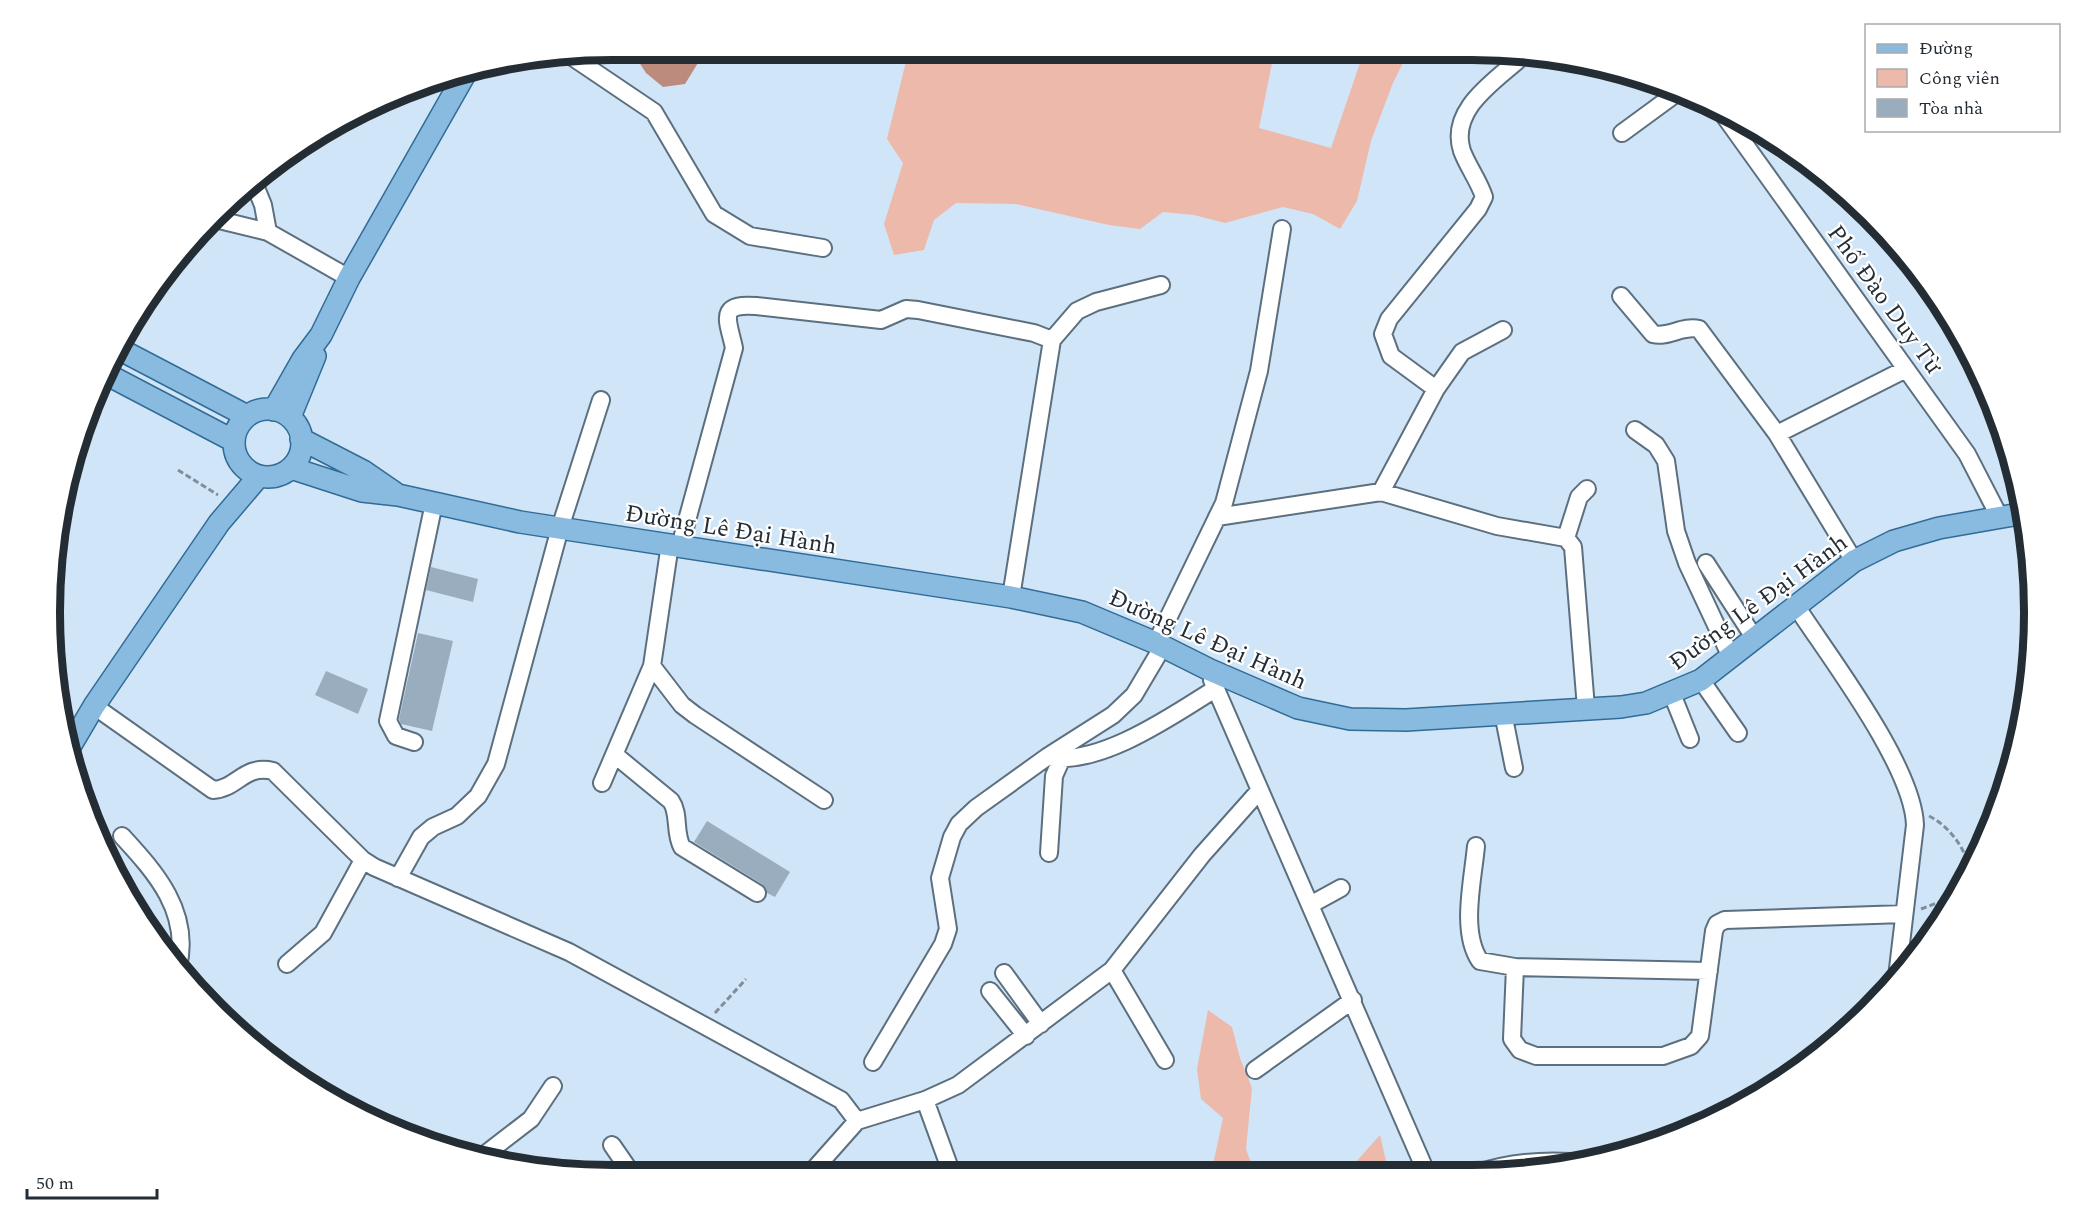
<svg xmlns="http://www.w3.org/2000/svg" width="2084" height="1225" viewBox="0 0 2084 1225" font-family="Spectral,serif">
  <rect width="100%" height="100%" fill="#d0e6f8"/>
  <!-- green -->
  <path fill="#edb9ab" d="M905,50H1247L1273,58L1259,128L1331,148L1364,51H1409L1393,83L1371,141L1357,201L1340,229L1313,214L1283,207L1225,223L1194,215L1163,212L1140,229L1109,225L1016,204L956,203L934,220L924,250L894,255L884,224L903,163L887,139L908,53Z
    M1208,1010L1232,1027L1240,1058L1252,1088L1246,1149L1255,1174H1211L1223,1118L1201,1099L1197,1069Z
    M1380,1135L1389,1174H1345Z"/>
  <!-- water -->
  <path fill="#bd8b7e" d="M639,50H706L685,84L663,87L646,73L635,56Z"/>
  <!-- building -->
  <path fill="#99adbe" d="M431,567L478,579L473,602L426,590Z
    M418,633L453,641L432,731L401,724L399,719Z
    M326,671L368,689L358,714L315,695Z
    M707,821L790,872L775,897L767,893L762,884L694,842Z"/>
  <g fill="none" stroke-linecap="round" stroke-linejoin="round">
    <!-- minor casing -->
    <g stroke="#5c6f7f" stroke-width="20">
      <path id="minor" d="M571,56L654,112L714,214L750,236L823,248
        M1723,114L1967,454L2000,518
        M1622,133L1678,92
        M254,183L263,205L268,232
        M219,220L268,232L349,278
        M1621,296L1653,334C1668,338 1683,325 1699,329L1777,434L1854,561
        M1052,340L1077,311L1096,302L1161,285
        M1436,389L1391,356L1383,334L1389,319L1478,209L1484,197C1479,181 1468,167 1462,151C1449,111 1492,83 1517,61
        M1635,430L1656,445L1666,461L1676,531L1687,563L1731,657
        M1777,434L1906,369
        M1381,492L1436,389L1462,352L1503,330
        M1217,517L1381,492L1497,526L1566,538L1573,547L1586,708
        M1566,538L1579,497L1587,489
        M680,546L734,348C728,320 717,303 756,306L881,320L906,309L918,310L1034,333L1052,340L1011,597
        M1706,563L1755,639
        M1796,606C1830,658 1913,766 1915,825L1897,977
        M1156,643L1224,503L1259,371L1282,229
        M652,666L682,705L695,715L824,800
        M1212,680L1427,1174
        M1701,680L1738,733
        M1672,694L1690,739
        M94,706L213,790C237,789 244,764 273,771L363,860L374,867L569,952L841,1100L857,1121
        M1503,713L1514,768
        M414,742L396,736L388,721L434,503
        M615,755L671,801C680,814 674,833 682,847L757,893
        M1047,757L1113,715L1134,695L1163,646
        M602,783L652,666L670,544
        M122,836C156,873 191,912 178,967
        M1476,846C1473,880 1460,932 1480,961L1515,967L1512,1039L1520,1050L1536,1056H1663L1691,1046L1700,1036L1714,931L1717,924L1725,920L1904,914
        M1049,853L1054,776L1061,760
        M398,878L421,837L433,827L457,816L478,796L496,764L560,528L601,400
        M1310,905L1341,888
        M287,964L323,933L363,860
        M1515,967L1709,971
        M1112,970L1165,1060
        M1004,973L1041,1024
        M990,991L1026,1036
        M873,1062L943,944L948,929L940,878L952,837L959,824L976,808L1047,757C1099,767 1172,716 1215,689
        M1255,1070L1353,1000
        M925,1100L952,1174
        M612,1145L632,1174
        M483,1156L531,1119L553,1086
        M810,1174L857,1121L925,1100L958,1085L1112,970L1202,855L1259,791
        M1475,1174C1507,1163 1537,1160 1571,1162"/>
    </g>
    <!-- major casing -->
    <g stroke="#326b96" stroke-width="24">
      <path id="major" d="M121,350L247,416
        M110,376L234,441
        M234 443a34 34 0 1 1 68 0a34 34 0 1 1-68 0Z
        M274,410L303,359L321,335L349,278L465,74
        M290,417L315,356
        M301,439L363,471L395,493
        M291,468L362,491L398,495L520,522L1011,597L1082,612L1156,643L1210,670L1298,708L1350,719L1406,720L1621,707L1646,703L1701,680L1854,561L1894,541L1939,528L2025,513
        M71,745L94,706L219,523L259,476"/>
    </g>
    <!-- path -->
    <path stroke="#7f8e9b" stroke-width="3" stroke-dasharray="6 3" stroke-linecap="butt" d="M178,470L218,495
      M1929,816C1949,826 1964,847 1970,868
      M1921,909L1955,896
      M715,1013L746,979"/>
    <!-- minor -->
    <use href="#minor" stroke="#fff" stroke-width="16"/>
    <!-- major -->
    <use href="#major" stroke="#88bbdf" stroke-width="21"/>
  </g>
  <g text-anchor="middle" stroke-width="4.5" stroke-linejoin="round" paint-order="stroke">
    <!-- street labels -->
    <g font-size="24" fill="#252d34" stroke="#fff">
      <text transform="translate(1885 299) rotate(54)" y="8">Phố Đào Duy Từ</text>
      <text transform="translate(731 529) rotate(9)" y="8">Đường Lê Đại Hành</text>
      <text transform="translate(1758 602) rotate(-36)" y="8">Đường Lê Đại Hành</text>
      <text transform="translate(1208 639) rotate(24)" y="8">Đường Lê Đại Hành</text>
    </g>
  </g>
  <!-- crop -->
  <path d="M0 0H2084V1225H0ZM612 60H1472A552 552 0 0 1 2024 612V613A552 552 0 0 1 1472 1165H612A552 552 0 0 1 60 613V612A552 552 0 0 1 612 60Z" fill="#fff" fill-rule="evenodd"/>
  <path fill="none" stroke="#252d34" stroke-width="8" d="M612 60H1472A552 552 0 0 1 2024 612V613A552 552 0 0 1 1472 1165H612A552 552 0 0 1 60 613V612A552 552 0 0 1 612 60Z"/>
  <!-- legend -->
  <rect x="1865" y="24" width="195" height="108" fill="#ffffff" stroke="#a8abae" stroke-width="1.5"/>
  <rect x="1877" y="44" width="30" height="9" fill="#88bbdf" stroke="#a8abae" stroke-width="1.5"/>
  <text x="1919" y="54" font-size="18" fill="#252d34">Đường</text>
  <rect x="1877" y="69" width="30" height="18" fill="#edb9ab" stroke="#a8abae" stroke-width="1.5"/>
  <text x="1919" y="84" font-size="18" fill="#252d34">Công viên</text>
  <rect x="1877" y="99" width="30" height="18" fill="#99adbe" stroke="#a8abae" stroke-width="1.5"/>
  <text x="1919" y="114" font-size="18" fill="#252d34">Tòa nhà</text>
  <!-- scale -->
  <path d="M27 1189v9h130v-9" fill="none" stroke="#252d34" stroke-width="3"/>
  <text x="36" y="1189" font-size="18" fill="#252d34" stroke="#ffffff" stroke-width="4.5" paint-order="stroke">50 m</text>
</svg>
